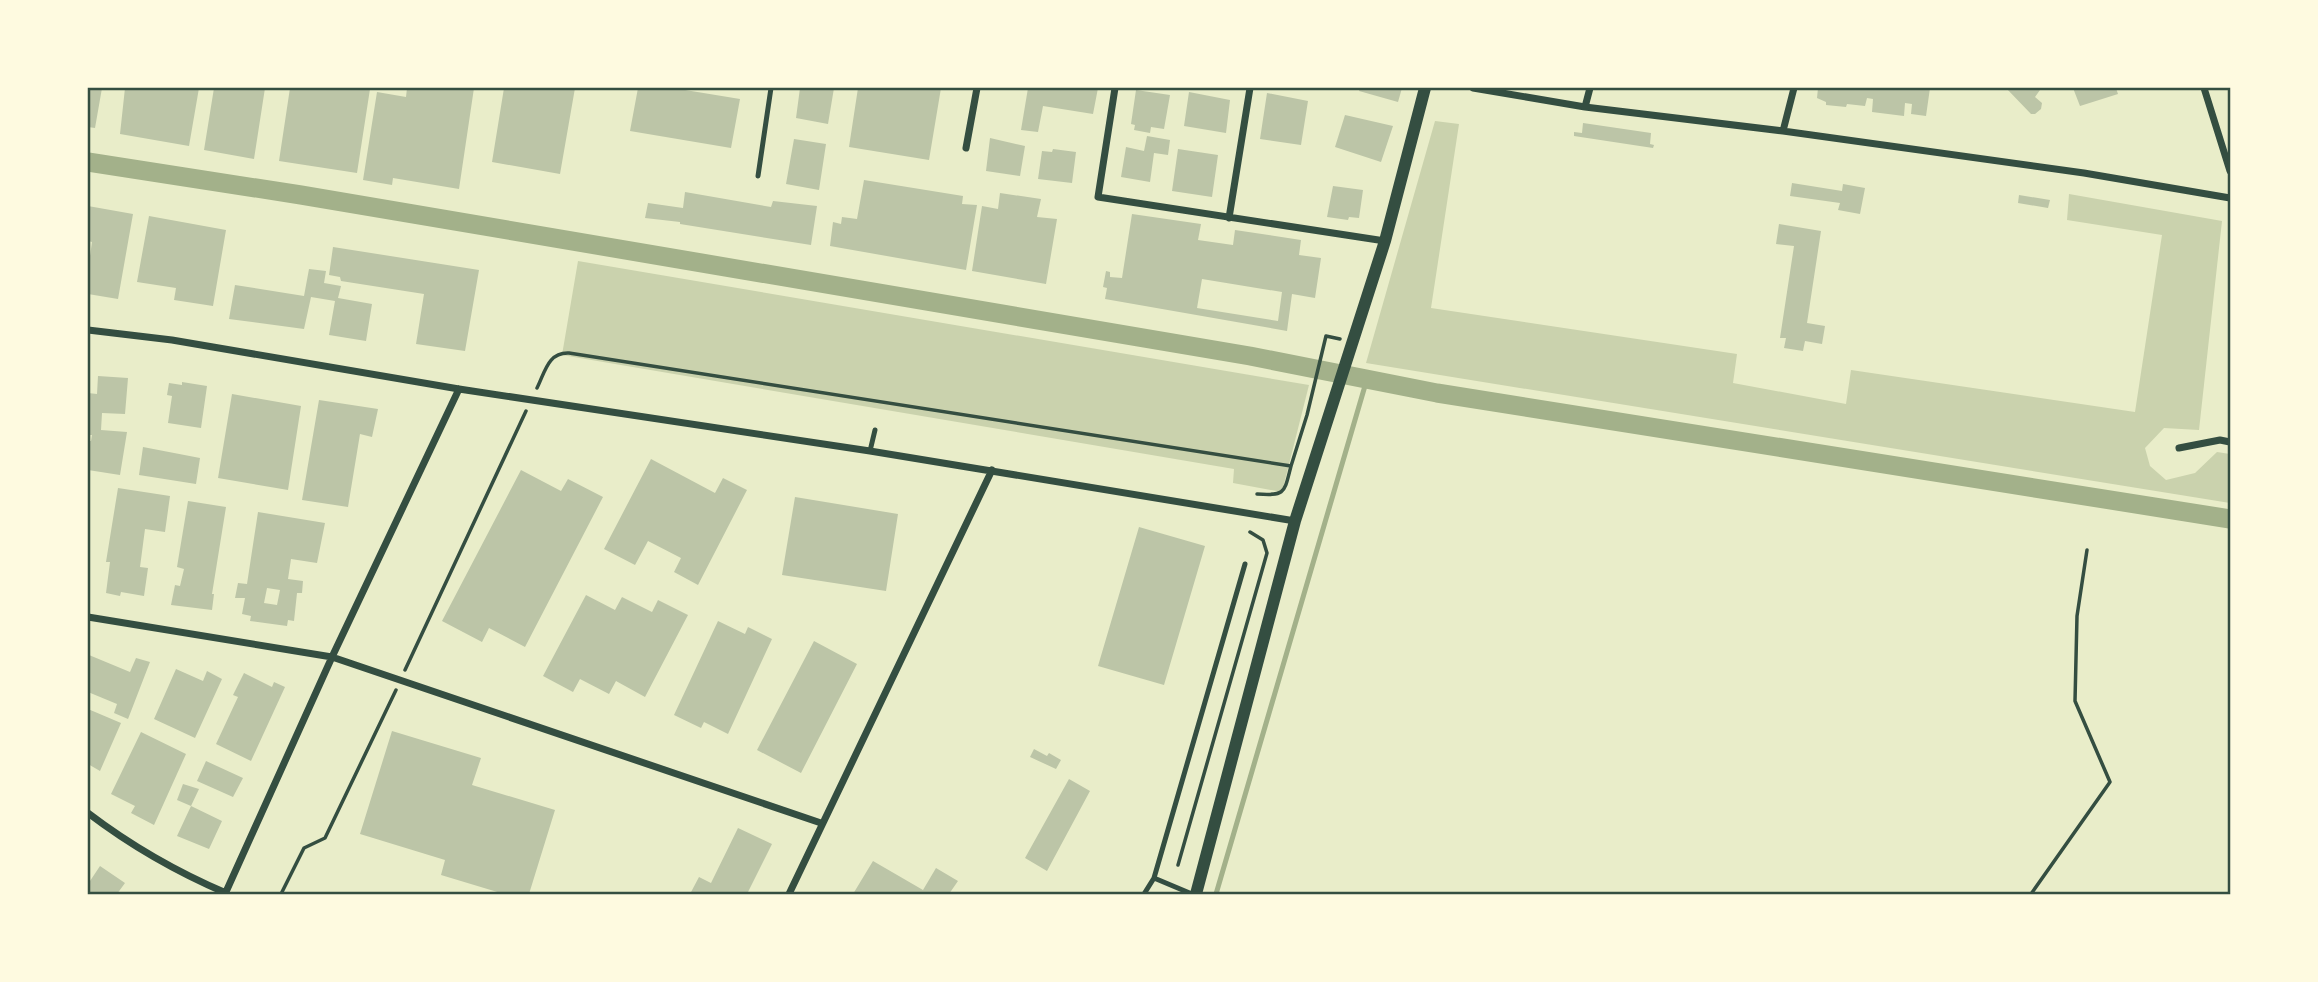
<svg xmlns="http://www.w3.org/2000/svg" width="2318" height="982" viewBox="0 0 2318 982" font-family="'PT Sans Narrow',sans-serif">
  <rect width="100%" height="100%" fill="#e9edc9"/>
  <!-- green -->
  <path fill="#cad2ad" d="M1435,121L1459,124L1431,308L1737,354L1733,383L1846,404L1851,370L2135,412L2162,235L2067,220L2069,194L2222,221L2199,430L2164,428L2145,448L2150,466L2166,480L2195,473L2217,452L2230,454V503L1366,363Z
    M578,261L1309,385L1282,492L1233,483L1234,469L562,355Z"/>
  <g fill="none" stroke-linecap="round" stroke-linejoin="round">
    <!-- stream -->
    <path stroke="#a3b18a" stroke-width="5" d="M1216,894L1367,379"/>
    <!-- canal -->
    <path stroke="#a3b18a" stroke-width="19" d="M88,162L301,195L1250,356L1437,393L2230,519"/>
  </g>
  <!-- building -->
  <path fill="#bcc5a7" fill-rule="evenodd" d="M88,88H102L95,128L88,127Z
    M125,88H199L189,146L120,134Z
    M214,88H265L254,159L204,150Z
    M290,88L370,89L357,173L279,161Z
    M407,88H474L459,189L393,178L392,185L363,180L377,92L406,97Z
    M504,88H575L560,174L492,162Z
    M638,88H673L740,99L731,148L630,131Z
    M800,88H834L828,124L796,118Z
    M858,88H941L929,160L849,147Z
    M1028,88H1098L1093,114L1043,106L1038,132L1021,130Z
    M1360,88H1402L1398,102L1359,91Z
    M1818,88H1930L1926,116L1911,114L1912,104L1905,103L1904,116L1872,112L1873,99L1867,98L1865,106L1847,104L1846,107L1826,105V102L1817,98Z
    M2006,88H2038L2040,90L2035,97L2042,103L2041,109L2035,114H2031Z
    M2073,88H2116L2118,94L2080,106Z
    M1136,90L1170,95L1164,129L1151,127L1150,133L1134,130L1135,125L1131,124Z
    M1189,92L1230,100L1226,133L1184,126Z
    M1267,93L1308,101L1301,145L1260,139Z
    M1345,115L1393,126L1381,162L1335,147Z
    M1583,123L1651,133L1650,144L1654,145L1653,148L1574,136V132L1582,133Z
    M1147,136L1170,140L1168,155L1154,153L1150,182L1121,177L1126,147L1144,151Z
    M990,138L1025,146L1020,176L986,171Z
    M794,139L826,144L819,190L786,184Z
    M1053,149L1076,152L1072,183L1038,179L1042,151L1052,152Z
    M1178,149L1218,155L1212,197L1172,191Z
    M864,180L963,196L962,204L977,205L966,270L830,246L833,222L841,224L842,217L857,219Z
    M1792,183L1842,191L1843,184L1865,188L1860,214L1838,210L1840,203L1790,196Z
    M1333,186L1363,190L1359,218L1349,217L1348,220L1327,217Z
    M685,192L771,207L773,201L817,206L811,245L680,224V222L645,218L648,203L683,208Z
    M1000,193L1041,199L1037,217L1057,219L1046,284L972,271L982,206L998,209Z
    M2019,195L2050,200L2048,208L2018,203Z
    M88,206L133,214L118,299L88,294V270L92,242L88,241Z
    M1132,214L1201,224L1198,240L1233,245L1235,230L1301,240L1299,255L1321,258L1315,298L1292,294L1287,331L1105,299L1107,288L1103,287L1106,271L1110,272V277L1122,278ZM1202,279L1282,292L1278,321L1197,308Z
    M149,216L226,230L213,306L174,300L176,288L137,282Z
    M1779,224L1821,231L1807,323L1825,326L1822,344L1805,341L1803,351L1784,348L1786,338H1780L1794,246L1776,244Z
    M333,247L479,270L465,351L416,344L424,294L341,281L340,277L329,275Z
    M309,269L326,271L324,283L341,286L338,298L372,304L366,341L329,335L335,301L311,297L304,329L229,319L235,285L304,296Z
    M98,376L128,378L125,414L102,413L101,430L127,432L120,475L88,470V441H91L92,435H88V393L97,394Z
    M182,382L207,386L201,428L168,423L172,396L167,395L169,383L182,385Z
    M232,394L301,406L288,490L218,478Z
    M319,400L378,409L372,437L360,434L348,507L302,500Z
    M143,447L200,458L196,484L139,475Z
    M651,459L715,493L723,478L747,490L698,585L674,572L681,558L648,541L635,565L604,549Z
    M521,470L561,491L568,479L603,497L525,647L489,628L482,642L442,621Z
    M118,488L170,496L165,532L145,529L140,567L148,568L144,596L121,592L120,596L106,593L110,562H106Z
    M795,497L898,514L886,591L782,575Z
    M188,501L226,507L212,594H214L212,610L171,605L175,585L180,586L184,569L177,567Z
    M258,512L325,523L317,563L291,559L288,579L303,581L302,593H297L294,621L288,620L287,626L250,621L251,616L242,614L245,598H235L238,583L247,584ZM267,588L280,590L277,605L264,603Z
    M1139,527L1205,546L1164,685L1098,666Z
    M586,595L615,610L622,597L652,612L658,600L688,615L645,697L616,681L609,694L580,679L573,692L543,676Z
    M718,621L745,634L748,627L772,639L728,734L704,722L701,728L674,715Z
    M814,641L857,664L801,773L757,750Z
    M89,655L130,672L136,658L150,662L128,719L114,713L117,704L88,692V660Z
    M176,669L203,681L207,671L222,679L195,738L154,719Z
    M244,673L272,687L274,682L285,687L251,761L216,744L238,697L233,695Z
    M88,709L121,723L100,771L88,764Z
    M392,731L481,758L472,785L555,810L529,894H504L441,875L445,860L360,834Z
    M141,732L186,754L154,825L131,813L135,806L111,794Z
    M1034,749L1047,756L1049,753L1061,760L1056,769L1030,757Z
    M206,761L243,778L233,797L197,781Z
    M1069,779L1090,791L1047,871L1025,858Z
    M183,784L199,789L191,806L177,800Z
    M191,806L222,821L209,849L177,836Z
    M738,828L772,844L747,894H690L699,877L711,883Z
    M873,861L923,890L936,868L958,881L949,894H853Z
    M100,866L125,883L117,894H88V884Z"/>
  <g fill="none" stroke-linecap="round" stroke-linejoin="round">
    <!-- path -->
    <path stroke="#344e41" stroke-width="3.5" d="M537,388C545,372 548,352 569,353L1291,466L1307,415L1326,336L1340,339
      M1257,494C1286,496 1284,493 1291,466
      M405,670L526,411
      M1178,865L1267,553L1263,540L1250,532
      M281,894L304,848L325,838L396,690
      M2031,894L2110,782L2075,701L2077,616L2087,550"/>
    <!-- service -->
    <path stroke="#344e41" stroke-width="5" d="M758,176L771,88
      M870,451L875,430
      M1154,878L1192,894
      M1144,894L1154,878L1245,564"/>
    <!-- minor -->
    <path stroke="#344e41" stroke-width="7" d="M1115,88L1098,197L1385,241
      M1473,88L1585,107L1783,131L2084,173L2230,198
      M2204,88L2230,171
      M1585,107L1590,88
      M1783,131L1794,88
      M966,148L977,88
      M1229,218L1250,88
      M88,330L172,340L459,389L870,451L1295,521
      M2179,448L2220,440L2230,442
      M88,617L332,657L821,823
      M88,813C130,845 177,872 226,893
      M225,894L332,657L459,389
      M789,894L992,470"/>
    <!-- tertiary -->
    <path stroke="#344e41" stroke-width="12" d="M1196,894L1295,521L1385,241L1425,88"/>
  </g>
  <!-- border -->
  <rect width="2318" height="982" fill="none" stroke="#fefae0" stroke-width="178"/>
  <rect x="89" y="89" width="2140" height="804" fill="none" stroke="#344e41" stroke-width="2.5"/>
</svg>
